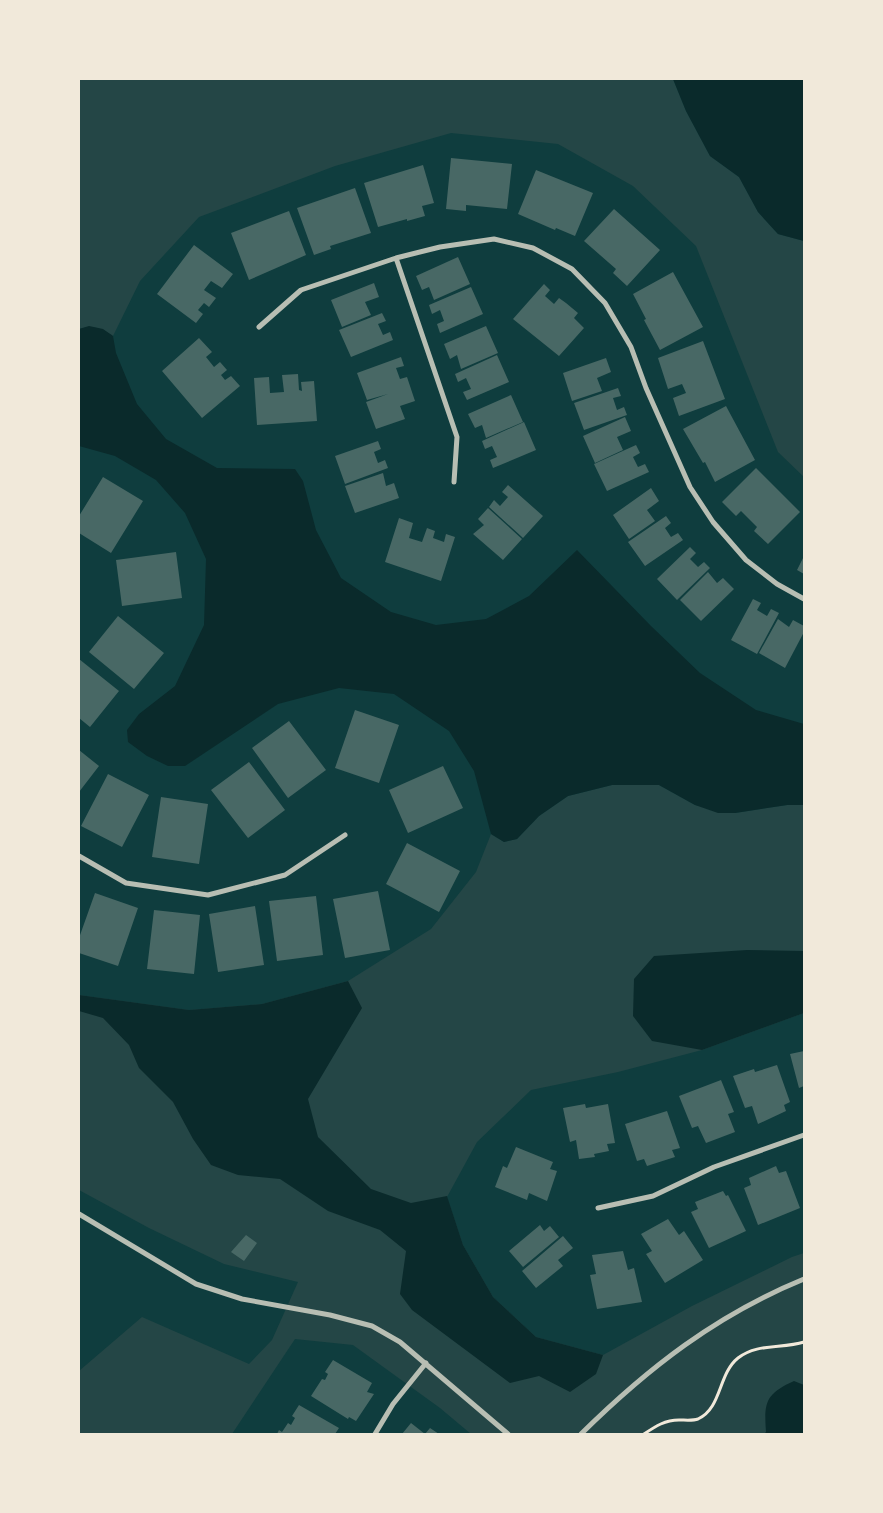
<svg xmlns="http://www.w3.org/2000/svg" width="883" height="1513" viewBox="0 0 883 1513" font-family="Georgia,serif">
  <rect width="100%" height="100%" fill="#0f3d3e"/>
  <!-- green -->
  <path fill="#244646" d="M79,79H673L686,111L710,156L739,177L758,212L778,234L804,241V477L778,452L696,246L633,186L558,144L451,133L335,166L199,217L140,281L113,336C101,328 93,325 79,329Z
    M612,785H659L695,805L735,813L787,805H804V1013L702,1050L618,1072L531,1090L477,1142L447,1197L463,1245L493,1297L536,1337L603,1355L692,1306L792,1257L804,1253V1434H471L440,1408L353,1345L295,1339L232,1434H79V1371L142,1317L249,1364L272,1340L298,1282L224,1264L149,1228L79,1190V995L189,1010L262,1004L348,981L431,929L476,872L491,834L504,842L517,839L539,816L568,796Z"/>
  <!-- water -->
  <path fill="#0a2a2b" d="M673,79H804V241L778,234L758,212L739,177L710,156L686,111Z
    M89,326L103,329L113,336L116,353L137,404L166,439L217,468L295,469L303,481L316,530L341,578L391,612L436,625L486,619L529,596L577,550L651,626L700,673L756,710L804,724V805H787L735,813H718L695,805L659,785H612L568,796L539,816L517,839L504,842L491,834L474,771L449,731L394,694L339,688L278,704L185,766H168L147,756L128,742L127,730L139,714L175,686L204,625L206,559L185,513L156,480L115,456L79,446V329Z
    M747,950L804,951V1013L702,1050L652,1041L633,1016L634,979L654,956Z
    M348,981L362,1008L308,1099L318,1137L371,1189L411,1203L447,1196L463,1245L493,1297L536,1337L603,1355L596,1374L570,1392L539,1376L510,1383L412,1310L400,1294L406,1251L380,1230L328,1211L280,1179L238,1175L211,1165L193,1139L173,1102L139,1068L129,1045L103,1018L79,1011V995L189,1010L262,1004Z
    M794,1381L804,1385V1434H764L766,1432C764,1403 765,1394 794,1381Z"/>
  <!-- building -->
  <path fill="#486865" d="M451,158L512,164L507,209L466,205V211L446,209Z
    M423,165L434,203L422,206L425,216L407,221V219L378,227L364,183Z
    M536,170L593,193L575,236L556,228L555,230L518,214Z
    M355,188L371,233L330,246L331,249L314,255L297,208Z
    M614,209L660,250L627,286L613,273L616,269L584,241Z
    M289,211L306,255L249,280L231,233Z
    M194,245L233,274L222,288L211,281L204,290L216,298L209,307L204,303L198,310L203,314L196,323L157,294Z
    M458,257L470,284L434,300L429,287L422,290L416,276Z
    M673,272L703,327L660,350L644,320L646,319L633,294Z
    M374,283L379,297L365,302L371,315L342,327L331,300Z
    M544,284L550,290L545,296L554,304L559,298L566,303L578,313L574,318L584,328L559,356L513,319Z
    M471,287L483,314L440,333L437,324L444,321L440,310L432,314L429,305Z
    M382,313L386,321L378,324L383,335L390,332L393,340L351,357L339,330Z
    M486,326L498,353L461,369L457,355L450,359L444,344Z
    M199,338L212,352L206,357L214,367L220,362L227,370L221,375L225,380L231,376L240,386L202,418L162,371Z
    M703,341L725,399L679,416L673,398L686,393L682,384L668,389L658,358Z
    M497,355L509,382L467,400L463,392L471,389L466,378L458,382L455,374Z
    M401,357L404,366L396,368L400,379L407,377L415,401L400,406L405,419L376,429L366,402L388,394L367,400L357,373Z
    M606,358L611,372L597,378L602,391L572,401L563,373Z
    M298,374L299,390L302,391L301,382L314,381L317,421L257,425L254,378L269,377L270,393L284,392L282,375Z
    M618,388L621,396L613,398L617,410L624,407L627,415L584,430L574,403Z
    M511,395L523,422L486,438L482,425L475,428L468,414Z
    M726,406L755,460L715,482L705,462L703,463L683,429Z
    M625,417L631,431L617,437L623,450L595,463L583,436Z
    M524,422L536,450L493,468L490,460L497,457L492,446L485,449L482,441Z
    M378,441L381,449L374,452L378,463L385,460L388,468L345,484L335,456Z
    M636,445L640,453L633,457L638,467L645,464L649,472L607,491L594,464Z
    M756,468L800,512L768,544L754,531L757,527L741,511L736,516L722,502Z
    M383,473L386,486L394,483L399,498L355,513L345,486Z
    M103,477L143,501L111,553L79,533V516Z
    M508,485L543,516L523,538L489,507L494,500L500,506L508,497L502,492Z
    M651,488L659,501L647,510L655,521L629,539L613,515Z
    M488,508L522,539L503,560L473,534L484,525L478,519Z
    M666,516L671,523L665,528L671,537L678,533L683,540L645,566L628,542Z
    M399,518L413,523L409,538L422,542L427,528L435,531L433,538L444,542L446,534L455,537L441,581L385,562Z
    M690,547L696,553L690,559L698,567L704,562L710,568L677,600L657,579Z
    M176,552L182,598L122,606L116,560Z
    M804,556V574L797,570Z
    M708,572L717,583L723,578L734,589L701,621L680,600Z
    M753,599L761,603L757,610L767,616L771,609L779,613L757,654L731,640Z
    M118,616L164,653L134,689L89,652Z
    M778,619L789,627L793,620L804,626V632L785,668L759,653Z
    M79,659L119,691L90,727L79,718Z
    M355,710L399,725L379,783L335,768Z
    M289,721L326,770L288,798L252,748Z
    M79,750L99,766L79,792Z
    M249,762L285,810L248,838L211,790Z
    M443,766L463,808L408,833L389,790Z
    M108,774L149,795L122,847L81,826Z
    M161,797L208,804L199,864L152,857Z
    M407,843L460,871L439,912L386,884Z
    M378,891L390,950L345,958L333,899Z
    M95,893L138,908L118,966L79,953V938Z
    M316,896L323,955L277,961L269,901Z
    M255,906L264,965L218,972L209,914Z
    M154,910L200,915L194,974L147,969Z
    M804,1051V1086L799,1088L790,1054Z
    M777,1065L790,1102L784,1105L786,1111L758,1124L752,1106L745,1108L733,1076L754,1069L755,1072Z
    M721,1080L734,1112L728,1114L735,1132L706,1143L698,1126L692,1128L679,1096Z
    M585,1104L586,1108L608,1104L615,1143L607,1144L609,1151L594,1154L595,1157L579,1159L576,1140L570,1142L563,1108Z
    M667,1111L680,1148L672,1150L675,1157L647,1166L644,1159L637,1161L625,1124Z
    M516,1147L553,1162L550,1169L557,1171L547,1201L529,1193L527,1200L495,1187L503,1166L507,1168Z
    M776,1166L779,1173L786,1171L800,1208L758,1225L744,1188L751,1185L749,1178Z
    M723,1191L726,1196L728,1195L746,1231L709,1248L691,1212L698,1209L695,1202Z
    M668,1219L679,1235L684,1231L703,1260L665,1283L646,1254L652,1251L641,1234Z
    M540,1225L544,1231L550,1226L559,1237L523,1267L509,1251Z
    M246,1235L257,1243L244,1261L231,1252Z
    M563,1236L573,1248L558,1260L563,1266L536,1288L522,1271Z
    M623,1251L628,1270L634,1268L642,1302L597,1309L590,1275L596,1274L592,1255Z
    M333,1360L372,1383L367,1392L374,1394L356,1421L349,1417L348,1419L311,1396L322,1379L325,1380L328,1374L325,1372Z
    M299,1405L339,1428L335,1434H277L279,1430L282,1432L288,1423L291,1425L295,1418L292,1416Z
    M411,1423L425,1434L430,1428L439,1434H402Z"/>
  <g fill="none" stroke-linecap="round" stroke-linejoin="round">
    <!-- path -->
    <path stroke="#f1e9da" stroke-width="3" d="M644,1434C656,1426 665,1420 679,1420C685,1420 693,1421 698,1419C722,1408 718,1374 738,1358C757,1343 782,1349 804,1342"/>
    <!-- minor -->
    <path stroke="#b8beb3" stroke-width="5" d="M396,258L457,437L454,482
      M259,327L301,290L396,258L440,247L494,239L533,248L572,269L605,303L631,347L646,388L690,487L713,522L746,560L777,584L804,599
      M79,856L126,883L208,895L285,875L345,835
      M598,1208L653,1196L714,1167L804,1135
      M79,1214L196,1284L242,1299L330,1315L372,1326L400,1342L508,1434
      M375,1434L393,1404L426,1363
      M581,1434C648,1368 716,1315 804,1279"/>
  </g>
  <!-- border -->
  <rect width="883" height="1513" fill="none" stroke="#f1e9da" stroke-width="160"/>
</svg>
